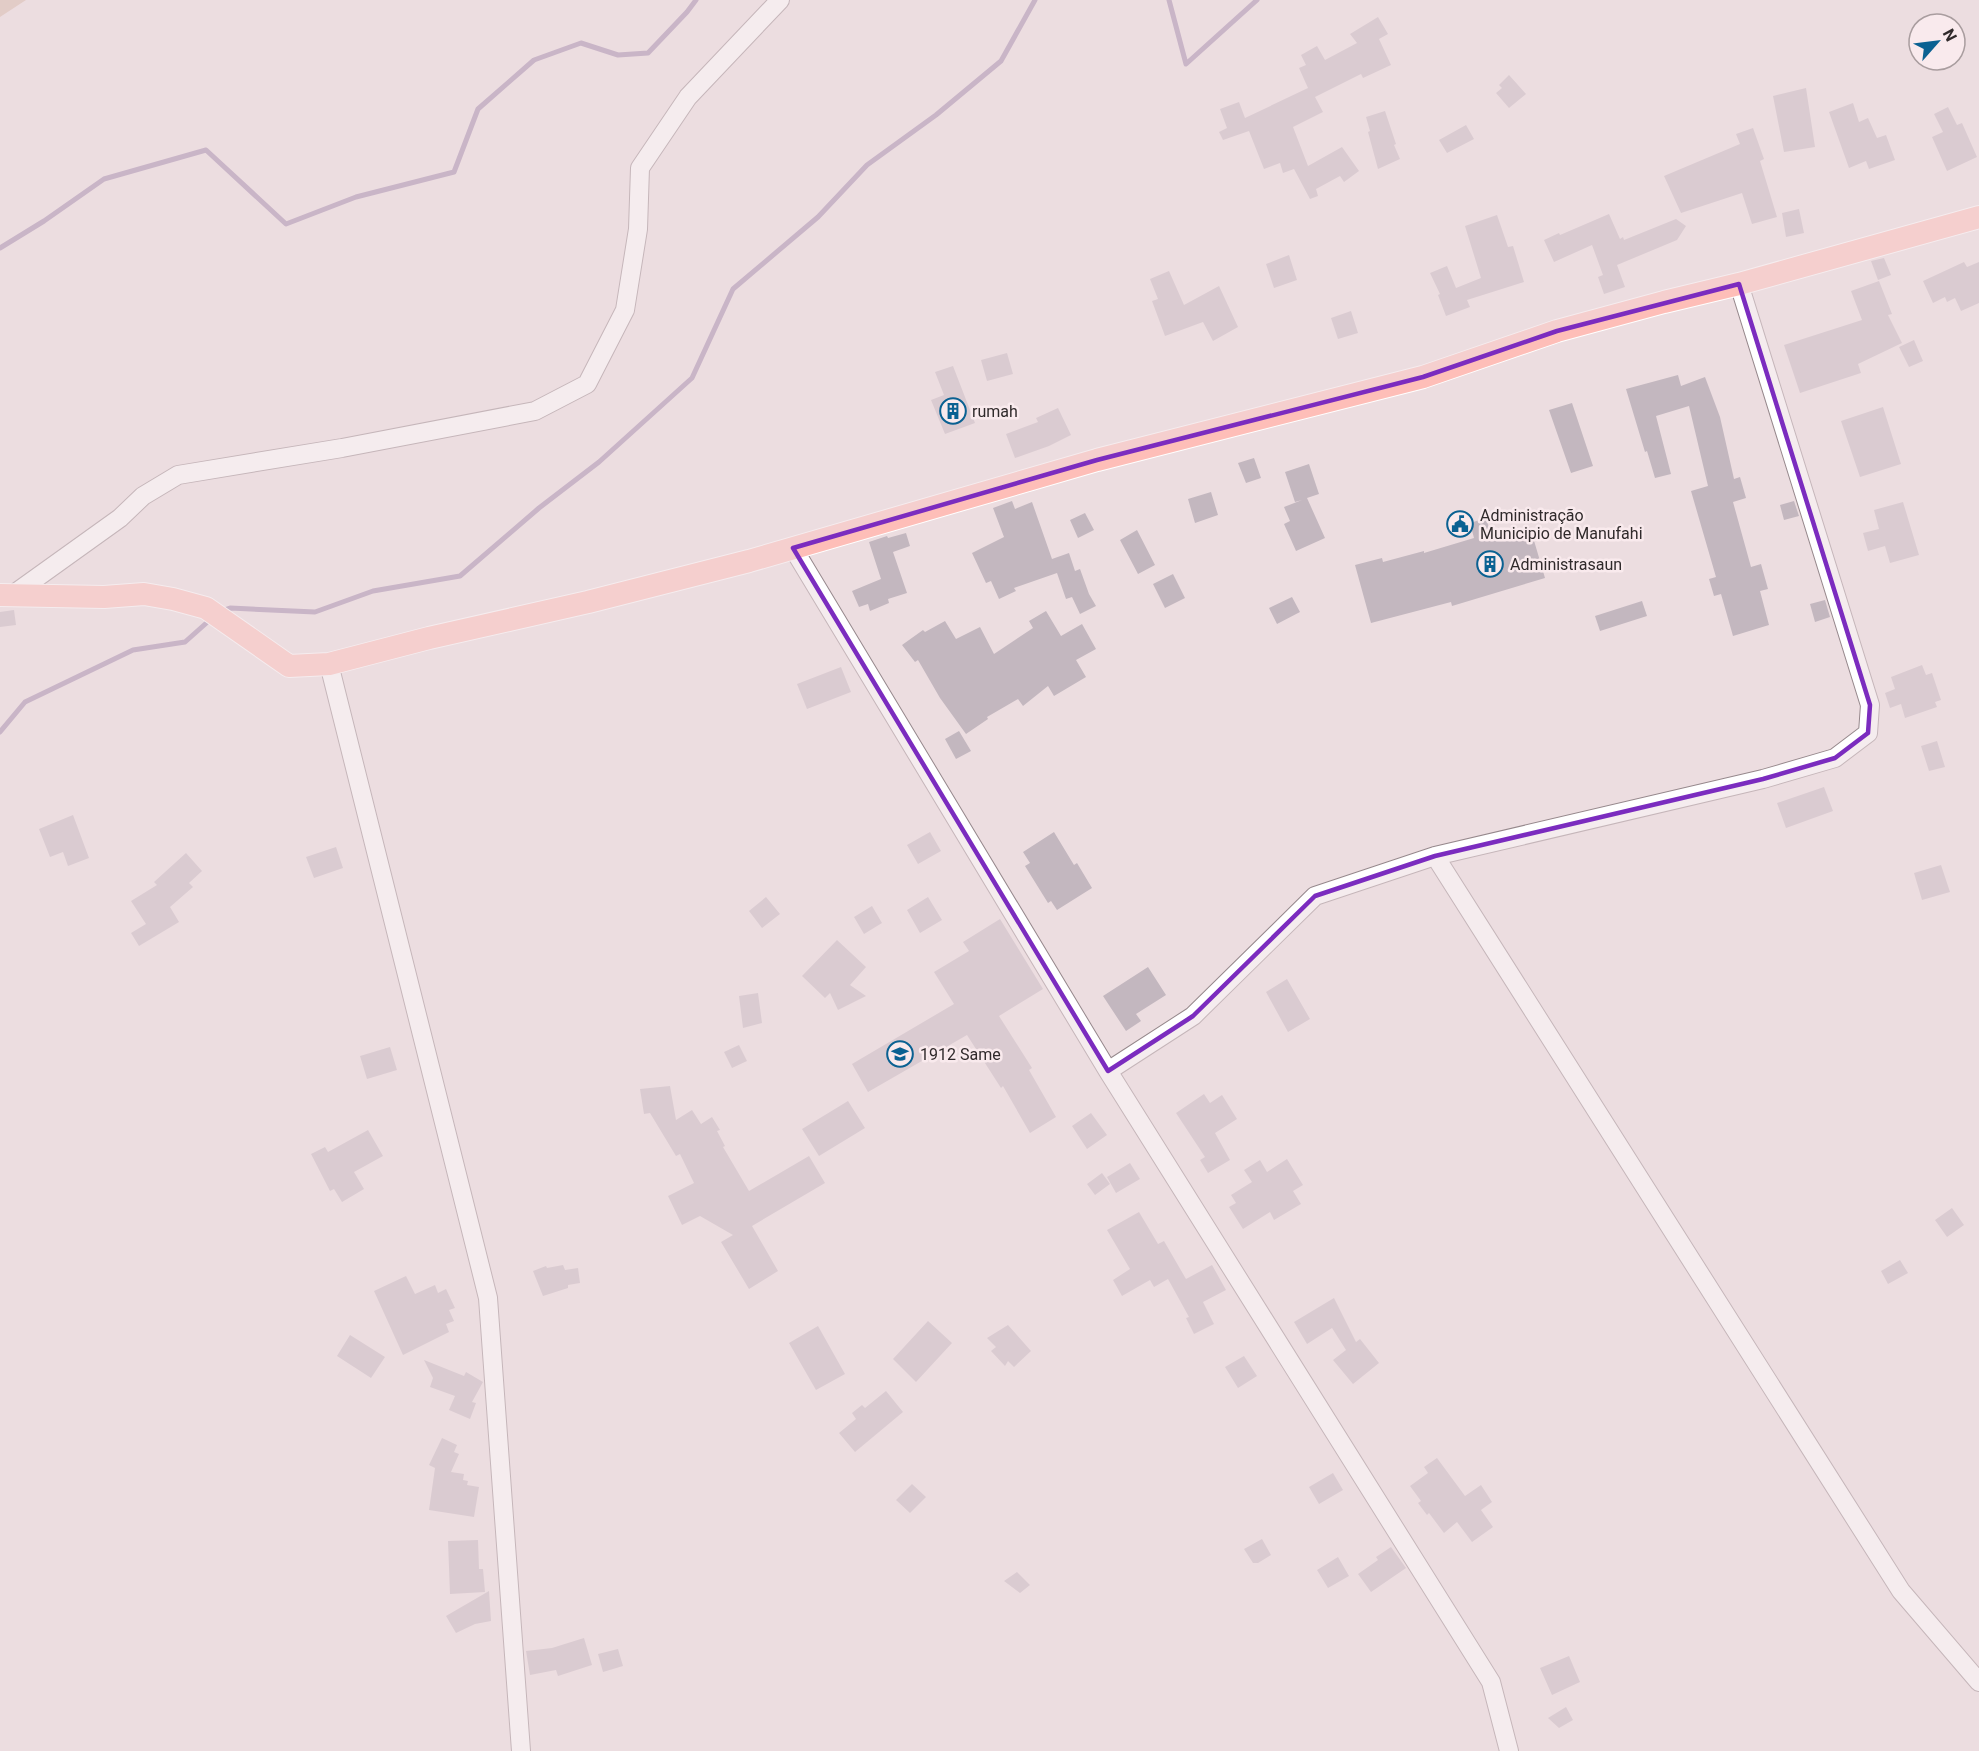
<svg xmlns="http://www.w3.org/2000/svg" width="1979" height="1751" viewBox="0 0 1979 1751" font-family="Roboto,sans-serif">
  <rect width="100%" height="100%" fill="#ecdde0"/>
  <!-- green -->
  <path fill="#d6b8a8" d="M0,0H26L0,17Z"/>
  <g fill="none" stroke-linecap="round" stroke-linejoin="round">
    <!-- stream -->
    <path stroke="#9d85a9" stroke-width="5" d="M1169,0L1186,64L1257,0
      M0,248L44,221L104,179L206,150L286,224L356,197L454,172L478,109L534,60L581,43L618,55L648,53L687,12L696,0
      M221,611L230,608L315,612L373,591L460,576L539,508L599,462L692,378L733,289L818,217L867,165L936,115L1001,61L1035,0
      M0,732L25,702L133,650L185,642L212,618"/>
  </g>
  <!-- building -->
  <path fill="#c3b7bf" d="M1378,17L1388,34L1379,39L1391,65L1363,78L1361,74L1315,97L1323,112L1293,127L1308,166L1342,147L1359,171L1344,182L1340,176L1316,189L1318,196L1310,199L1294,169L1283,173L1280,163L1264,169L1249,131L1223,140L1219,132L1227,128L1220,109L1239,102L1245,118L1308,88L1299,68L1306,65L1301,55L1317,46L1325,60L1357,43L1350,34Z
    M1509,75L1526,94L1509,108L1496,93L1502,88L1499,85Z
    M1806,88L1815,147L1784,152L1773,96Z
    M1853,103L1859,122L1868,118L1877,138L1886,135L1895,160L1869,169L1866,161L1849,168L1829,112Z
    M1948,107L1957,125L1962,123L1977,157L1947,171L1932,137L1943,132L1934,114Z
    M1385,111L1396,144L1394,145L1400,159L1378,169L1368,132L1370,131L1366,117Z
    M1466,125L1474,139L1447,153L1439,140Z
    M1753,128L1764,159L1760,161L1777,217L1752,224L1742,193L1681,213L1664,176L1740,144L1736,134Z
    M1799,209L1804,233L1786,237L1782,213Z
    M1609,214L1620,239L1623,237L1624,240L1676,219L1686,226L1677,240L1617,265L1625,287L1604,294L1598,277L1603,275L1592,245L1554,262L1544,240L1559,233L1560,235Z
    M1497,215L1508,247L1513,246L1524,282L1467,300L1470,307L1446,316L1438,295L1440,294L1430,273L1447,266L1456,288L1481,278L1465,226Z
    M1289,255L1297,280L1274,288L1266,264Z
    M1884,258L1891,275L1878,280L1871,261Z
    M1964,262L1967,267L1979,262V303L1961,311L1955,298L1947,302L1945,297L1933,303L1923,281Z
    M1169,271L1184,305L1219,286L1238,327L1213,341L1203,322L1165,336L1152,301L1158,299L1150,279Z
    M1879,281L1892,314L1888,315L1902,343L1858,364L1861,373L1800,393L1784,345L1862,320L1851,291Z
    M1351,311L1358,333L1338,339L1331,318Z
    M1914,340L1923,361L1909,367L1899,347Z
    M1007,353L1013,374L987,381L981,360Z
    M953,366L975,423L945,434L931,400L944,395L935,372Z
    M1678,375L1681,386L1705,377L1720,417L1734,479L1740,477L1746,498L1733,502L1751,567L1761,564L1768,589L1760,591L1769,625L1733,636L1721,594L1714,596L1709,579L1716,577L1691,491L1708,486L1689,406L1656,416L1671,474L1655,478L1647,451L1645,452L1626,389Z
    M1572,403L1593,466L1571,473L1549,410Z
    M1883,407L1901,464L1860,477L1841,421Z
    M1058,408L1071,435L1049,446L1015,458L1006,434L1038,422L1036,418Z
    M1254,458L1261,478L1246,483L1238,463Z
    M1309,464L1319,494L1307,498L1325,538L1296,551L1284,524L1290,521L1284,507L1302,500L1295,502L1285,472Z
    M1211,492L1218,515L1195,523L1188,499Z
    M1012,501L1015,509L1032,502L1052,559L1069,553L1075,571L1080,569L1089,594L1096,606L1080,614L1072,597L1066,599L1057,573L1014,588L1016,591L999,599L991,581L986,583L972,553L1004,537L993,508Z
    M1794,501L1799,516L1784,520L1780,505Z
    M1903,502L1919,555L1890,563L1885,546L1868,551L1863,533L1879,529L1874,510Z
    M1085,513L1094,530L1078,538L1070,520Z
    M1486,518L1492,538L1530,527L1545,578L1452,606L1451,602L1371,623L1355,565L1382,558L1383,562L1424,551V553L1474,538L1470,523Z
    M1137,530L1155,565L1138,574L1120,540Z
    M906,533L910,546L893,552L907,593L888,599L889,603L870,611L868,604L859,607L852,591L881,579L869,542L887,536L888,538Z
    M1173,574L1185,598L1165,608L1153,584Z
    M1292,597L1300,612L1277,624L1269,608Z
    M1825,600L1830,617L1815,622L1810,604Z
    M1642,601L1647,616L1600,631L1595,616Z
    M14,610L16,625L0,627V612Z
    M1046,611L1061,636L1082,624L1096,649L1076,660L1086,677L1054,696L1048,686L1023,706L1018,699L987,717L988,719L966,734L940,698L918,660L915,662L902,645L923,630L925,632L945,621L956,639L980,627L994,654L1033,628L1029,621Z
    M1922,665L1926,675L1932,673L1941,700L1935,702L1937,707L1905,718L1901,704L1890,708L1885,693L1895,689L1891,677Z
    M841,667L851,692L807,709L797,684Z
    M959,731L971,751L956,759L945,739Z
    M1937,741L1945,767L1929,771L1921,746Z
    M1824,787L1833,811L1786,828L1777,803Z
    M73,815L89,858L68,866L63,852L50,857L39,829Z
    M930,832L941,851L918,864L907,845Z
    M1054,832L1074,865L1077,863L1092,888L1057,910L1051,901L1048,903L1025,866L1030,863L1023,852Z
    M336,847L343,868L314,878L306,857Z
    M186,853L202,871L189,883L193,887L170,907L179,922L139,946L131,933L146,924L131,901L157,885L154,882Z
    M1941,865L1950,892L1922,900L1914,873Z
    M766,897L780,914L762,928L749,911Z
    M928,897L942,920L920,933L907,910Z
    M872,906L882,923L864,934L854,917Z
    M1000,919L1043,989L999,1016L1032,1068L1029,1070L1056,1117L1030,1133L1003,1086L1001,1088L967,1035L868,1092L852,1064L954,1004L934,972L969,951L963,942Z
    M837,940L866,967L850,985L866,996L838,1010L830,993L825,998L802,976Z
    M1148,967L1166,995L1136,1014L1141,1021L1126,1031L1103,996Z
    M1287,979L1310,1019L1288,1032L1266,992Z
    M758,993L762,1023L743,1028L739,996Z
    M739,1045L747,1061L732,1068L724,1052Z
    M390,1047L397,1070L367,1079L360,1056Z
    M670,1086L676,1120L692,1110L701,1124L712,1117L720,1130L717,1131L725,1146L723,1147L749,1191L809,1156L825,1183L752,1226L778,1271L749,1289L721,1242L733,1235L700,1216L682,1225L668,1196L694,1183L680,1154L676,1156L650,1113L644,1114L640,1089Z
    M1204,1094L1210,1103L1222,1095L1237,1119L1215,1133L1230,1160L1208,1173L1200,1160L1205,1157L1176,1113Z
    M848,1101L865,1128L819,1156L802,1129Z
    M1091,1113L1107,1135L1087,1149L1072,1126Z
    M368,1130L383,1156L354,1172L364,1189L342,1202L334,1189L330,1191L311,1154L325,1147L328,1152Z
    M1287,1159L1303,1185L1293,1191L1301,1204L1274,1220L1270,1212L1243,1229L1229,1207L1236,1203L1231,1195L1252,1182L1244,1170L1260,1160L1267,1172Z
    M1130,1163L1140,1179L1116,1193L1107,1177Z
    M1102,1173L1110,1184L1095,1195L1087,1184Z
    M1952,1208L1964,1225L1947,1237L1935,1220Z
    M1139,1212L1158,1244L1164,1241L1186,1279L1212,1265L1226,1290L1203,1302L1214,1324L1194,1334L1186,1318L1189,1317L1168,1279L1154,1287L1150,1280L1122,1296L1113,1280L1130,1269L1107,1230Z
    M1900,1260L1908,1273L1888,1284L1881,1271Z
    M563,1265L565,1270L578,1268L580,1283L568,1285V1288L543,1296L533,1271L546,1266L547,1268Z
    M406,1276L415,1294L435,1285L438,1293L446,1289L455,1308L449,1310L454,1321L446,1324L449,1332L403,1355L374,1291Z
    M1334,1298L1356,1342L1360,1339L1379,1363L1353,1384L1333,1360L1346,1350L1332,1328L1307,1344L1294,1322Z
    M928,1321L952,1343L916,1382L893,1359Z
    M1008,1325L1031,1351L1014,1367L1008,1361L1005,1366L991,1351L996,1347L987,1338Z
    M818,1326L845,1374L816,1390L789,1343Z
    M350,1335L385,1357L371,1378L337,1356Z
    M1244,1356L1257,1376L1238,1388L1225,1367Z
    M424,1360L464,1376L466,1372L483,1382L472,1402L476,1403L470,1419L449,1410L455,1396L430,1387L433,1378Z
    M886,1391L903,1412L855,1452L839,1433L856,1419L852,1413L862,1405L865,1408Z
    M442,1438L457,1445L454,1452L459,1454L451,1472L464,1474L463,1480L468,1481L467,1485L479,1487L474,1517L429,1510L435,1468L429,1465Z
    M1437,1458L1465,1496L1481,1485L1492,1502L1481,1510L1493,1527L1472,1542L1457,1522L1444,1533L1429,1513L1427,1515L1418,1503L1421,1501L1410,1486L1428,1473L1424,1467Z
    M1333,1473L1343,1490L1319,1504L1309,1487Z
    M912,1484L926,1497L910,1513L896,1500Z
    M1262,1539L1271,1555L1258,1563H1253L1244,1549Z
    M478,1540L479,1569H483L485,1592L450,1594L448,1541Z
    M1391,1547L1406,1568L1371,1592L1358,1574L1378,1560L1376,1557Z
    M1338,1557L1349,1576L1328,1588L1317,1570Z
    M1017,1572L1030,1585L1020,1593L1004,1581Z
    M489,1591L491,1621L475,1624L456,1633L446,1616Z
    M584,1638L592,1665L558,1676L556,1670L530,1675L526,1651L552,1648Z
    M618,1649L623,1666L603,1672L598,1654Z
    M1569,1656L1580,1682L1552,1695L1540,1668Z
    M1566,1707L1573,1720L1559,1728L1548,1718Z"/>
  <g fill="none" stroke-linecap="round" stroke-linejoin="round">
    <!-- minor casing -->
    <g stroke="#96888c" stroke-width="20">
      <path id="minor" d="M793,548L1108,1071L1491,1682L1509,1751
        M14,594L120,518L143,496L178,475L342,448L535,411L587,384L625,310L638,229L640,168L688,97L780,0
        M329,664L488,1298L521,1751
        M1435,856L1901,1591L1979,1682
        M1108,1071L1193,1016L1315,896L1435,856L1763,779L1835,758L1868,733L1870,705L1739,284"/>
    </g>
    <!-- major casing -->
    <g stroke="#fff" stroke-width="24">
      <path id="major" d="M0,595L104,597L144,594L173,599L206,608L289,666L329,664L429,638L588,602L749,561L1097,460L1423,377L1557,331L1664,302L1739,284L1979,217"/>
    </g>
    <!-- minor -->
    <use href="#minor" stroke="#fff" stroke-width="18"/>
    <!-- major -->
    <use href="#major" stroke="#febeb8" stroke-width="22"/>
  </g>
  <!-- marked area -->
  <path d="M0 0H1979V1751H0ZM1739,284L1870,705L1868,733L1835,758L1763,779L1435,856L1315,896L1193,1016L1108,1071L793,548L1097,460L1423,377L1557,331Z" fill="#ecdde0" fill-opacity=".55" fill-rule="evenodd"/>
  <path fill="none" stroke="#7b2cbf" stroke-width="4.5" stroke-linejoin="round" d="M1739,284L1870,705L1868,733L1835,758L1763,779L1435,856L1315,896L1193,1016L1108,1071L793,548L1097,460L1423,377L1557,331Z"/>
  <!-- icons -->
  <defs>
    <g id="building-ring" transform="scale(1.35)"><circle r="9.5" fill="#f9eaed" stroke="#0a6192" stroke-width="1.5"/><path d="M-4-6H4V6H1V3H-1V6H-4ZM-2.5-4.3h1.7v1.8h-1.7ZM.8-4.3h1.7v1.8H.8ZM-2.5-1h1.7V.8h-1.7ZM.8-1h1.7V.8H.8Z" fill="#0a6192"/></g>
    <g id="civic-ring" transform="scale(1.35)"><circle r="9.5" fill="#f9eaed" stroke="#0a6192" stroke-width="1.5"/><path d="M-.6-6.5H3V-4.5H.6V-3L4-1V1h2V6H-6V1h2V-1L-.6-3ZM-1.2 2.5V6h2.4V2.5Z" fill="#0a6192"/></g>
    <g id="school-ring" transform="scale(1.35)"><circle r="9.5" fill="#f9eaed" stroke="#0a6192" stroke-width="1.5"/><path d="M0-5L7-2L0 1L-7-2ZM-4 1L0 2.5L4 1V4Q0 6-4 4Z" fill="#0a6192"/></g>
  </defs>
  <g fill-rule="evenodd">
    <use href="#building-ring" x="953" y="411"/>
    <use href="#civic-ring" x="1460" y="524"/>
    <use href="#building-ring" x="1490" y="564"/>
    <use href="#school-ring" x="900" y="1054"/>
  </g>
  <g text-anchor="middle" stroke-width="5" stroke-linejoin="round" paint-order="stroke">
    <!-- poi labels -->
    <g font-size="16" fill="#302a2b" stroke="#f9eaed" text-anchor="start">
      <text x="972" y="417">rumah</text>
      <text x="1480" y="521">Administração<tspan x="1480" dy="18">Municipio de Manufahi</tspan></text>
      <text x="1510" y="570">Administrasaun</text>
      <text x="920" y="1060">1912 Same</text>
    </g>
  </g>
  <!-- north arrow -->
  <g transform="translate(1937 42) rotate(62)"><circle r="28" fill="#f9eaed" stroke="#a99d9f" stroke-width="1.5"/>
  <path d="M0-4.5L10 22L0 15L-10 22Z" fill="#0a6192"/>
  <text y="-9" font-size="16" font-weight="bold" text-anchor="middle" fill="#302a2b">N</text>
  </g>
</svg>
